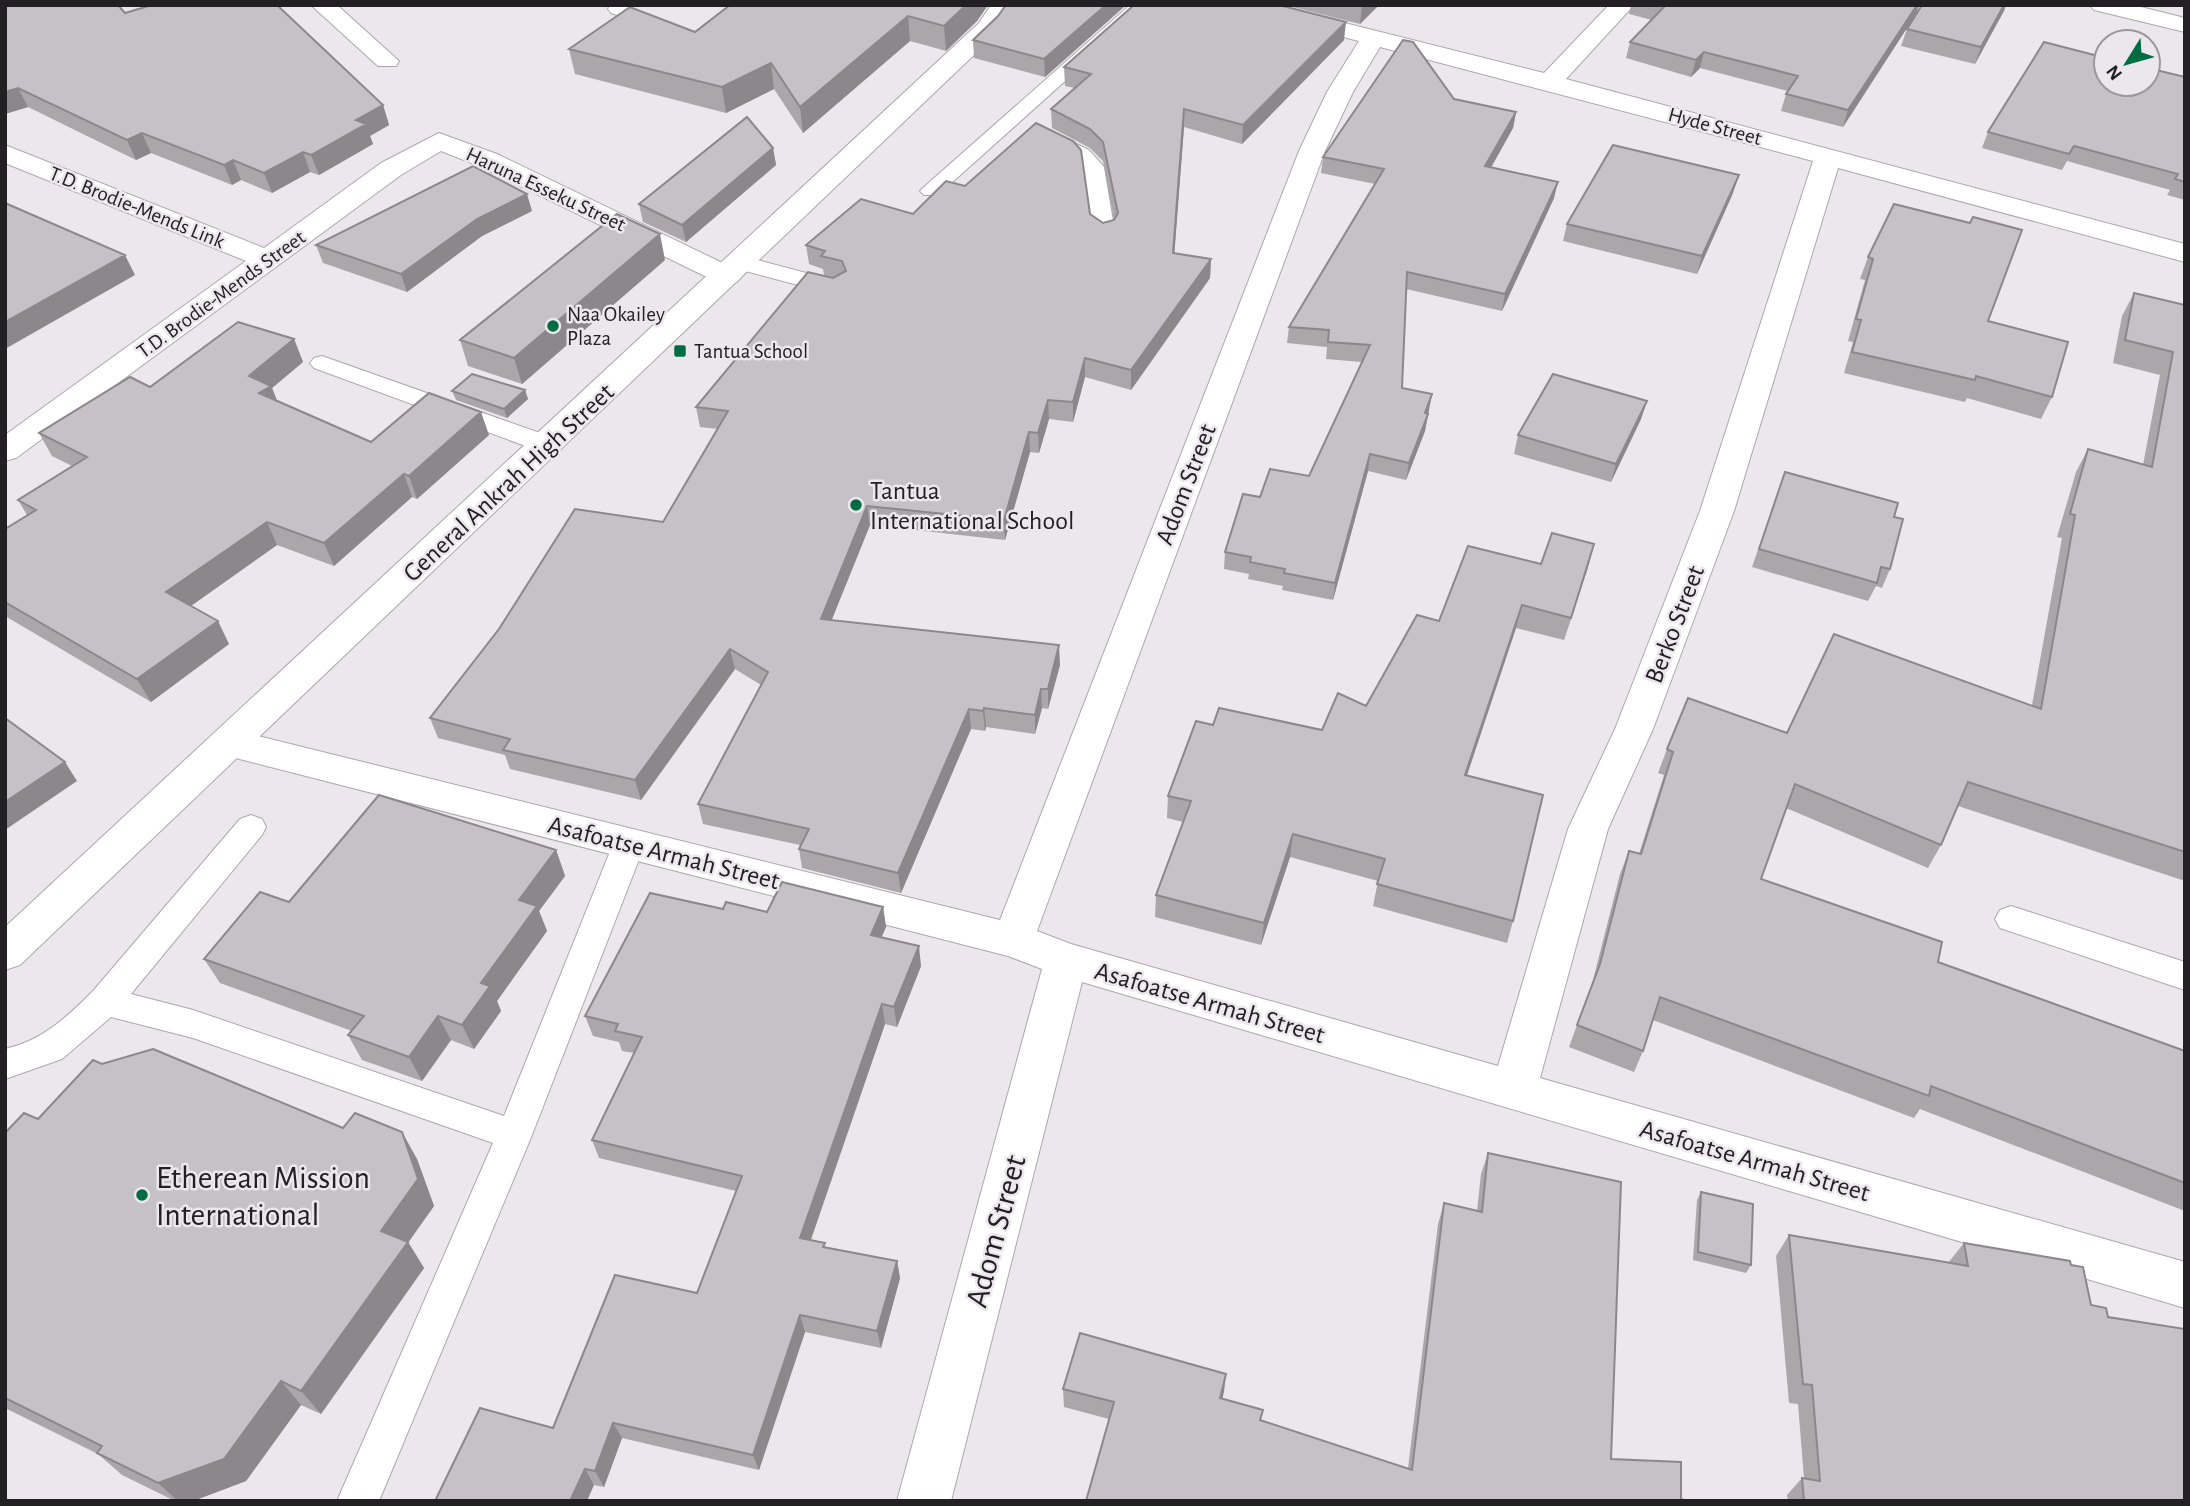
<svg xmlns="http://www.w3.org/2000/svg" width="2190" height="1506" viewBox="0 0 2190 1506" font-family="'Alegreya Sans',sans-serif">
  <rect width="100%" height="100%" fill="#ece7ec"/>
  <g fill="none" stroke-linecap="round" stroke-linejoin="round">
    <!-- lane casing -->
    <g stroke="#aca8ac" stroke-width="2">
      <path id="lane" d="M610,5H633L617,15L611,13L608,9Z
        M1130,5H1150L938,195H924L920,191L924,187Z
        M1045,129L1089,150L1104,167L1115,233L1112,238L1104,240L1093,233L1084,168L1075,158L1038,139L1035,135Z
        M742,256L844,283L847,288L836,295L734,268L731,263Z
        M322,356L557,439L561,445L557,451H539L314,368L310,363L314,358Z
        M251,815L262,819L266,827L262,835L131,994L193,1010L504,1116L613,844L618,835L629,832L640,835L645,844L532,1135L379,1501H337L493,1143L193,1038L111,1017L62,1059L5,1079V1049C43,1040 66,1018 93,991L240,819Z
        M2011,906L2185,962V990L2000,928L1995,919L2000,910Z"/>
    </g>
    <!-- street casing -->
    <g stroke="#aca8ac" stroke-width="2">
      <path id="street" d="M311,5H337L399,61L396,66H378Z
        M1232,5H1273L1544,73L1609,5H1634L1566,79L2185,244V262L1838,168L1734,511L1653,729L1608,829L1540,1078L2185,1262V1308L1082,982L951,1501H897L1042,969L1008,956L216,753L211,743L216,733L230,729L1000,920L1299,151L1327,92L1359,41L1236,10ZM1380,47L1813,161L1700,511L1615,729L1568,829L1498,1066L1071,944L1037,931L1325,151L1353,92Z
        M2090,5H2133L2185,18V32L2094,10Z
        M439,133L497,154L737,270L742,276L737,282L727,285L717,282L479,166L441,151L401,175L16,458L5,461V435L246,261L5,163V145L264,248L381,163Z"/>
    </g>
    <!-- secondary casing -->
    <g stroke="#aca8ac" stroke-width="2">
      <path id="secondary" d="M991,5H1015L997,33L20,965L5,970V927L979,23Z"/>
    </g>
    <!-- lane -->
    <use href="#lane" fill="#fff" fill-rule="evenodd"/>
    <!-- street -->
    <use href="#street" fill="#fff" fill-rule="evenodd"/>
    <!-- secondary -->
    <use href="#secondary" fill="#fff" fill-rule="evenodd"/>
  </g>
  <!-- wall -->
  <path fill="#aaa6aa" d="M5,5L125,13L383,105L389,125L370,136L373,144L319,175L310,172L272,193L241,180L232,185L151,153L136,160L28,107L5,114Z
    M988,5L977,21L946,51L910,41L803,133L774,89L726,113L575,74L569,49L695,32Z
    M1126,5L1045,77L974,58L973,40L998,16Z
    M1285,5H1379L1360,24Z
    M1631,5H1919L1916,14L1843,127L1781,111L1786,94L1788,91L1700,68L1691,77L1626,58L1630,42L1652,20L1629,14Z
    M1922,5H2006L1975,64L1901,46L1907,29Z
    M1344,40L1242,144L1184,127L1174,253L1211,259L1210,278L1131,390L1085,377L1073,422L1049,419L1039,453L1030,452L1005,540L870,525L831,621L1060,665L1048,709L1042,708L1035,734L986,727L985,731L971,729L901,893L802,868L799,849L800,845L703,824L698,804L761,685L735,669L641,800L510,769L505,755L438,738L430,718L663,522L718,429L700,427L696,407L834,278L824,275L823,269L809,264L806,245L913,214H1090L1103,223L1114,220L1103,161L1090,148L1052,128L1051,109L1075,88L1065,86L1064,67Z
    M2185,77V200L2167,195L2170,190L2067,161L2062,170L1982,148L1988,132Z
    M1454,99L1516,112L1513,128L1491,167L1554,198L1502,311L1406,289L1402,388L1429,410L1425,431L1406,480L1368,471L1333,600L1282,590L1283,586L1248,579L1249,574L1224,569L1225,552L1260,497L1309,476L1362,362L1326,359L1327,347L1287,343L1289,327L1375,184L1321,173L1323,157Z
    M773,148L776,165L686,242L643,222L639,204Z
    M1733,193L1697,274L1563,241L1567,224Z
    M1894,204L1988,321L2052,397L2041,419L1967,398L1965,402L1844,373L1853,342L1848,341L1865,280L1860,279L1868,257Z
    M532,211L482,236L407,292L323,263L316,245Z
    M665,260L522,384L468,366L460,340Z
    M2134,293L2185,305V881L1958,806L1941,845L1928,868L1786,808L1761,879L1938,962L2185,1051V1211L1920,1109L1914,1118L1653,1020L1643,1051L1634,1072L1569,1047L1592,984L1620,874L1629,851L1639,854L1664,775L1658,773L1667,749L1787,733L2032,705L2062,538L2057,537L2076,472L2088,449L2143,465L2160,375L2113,363L2122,316Z
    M294,339L303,362L272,388L277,401L371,442L489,435L417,499L412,497L334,566L277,545L191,606L229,644L151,702L5,616V529L27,515L18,500L72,466L52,456L39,433L150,387Z
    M525,390L528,399L507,418L456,400L452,391Z
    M1647,401L1641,419L1611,482L1514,454L1518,435Z
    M1785,472L1894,517L1890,569L1882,588L1876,586L1868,601L1752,567Z
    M1541,564L1588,567L1564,640L1516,628L1467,776L1513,921L1507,943L1373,906L1378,881L1290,857L1261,945L1155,917L1156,895L1183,822L1167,818L1168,796L1213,725L1322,730L1366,706L1439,621Z
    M556,850L565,876L539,911L547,931L497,1001L501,1011L474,1049L451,1040L422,1081L362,1060L348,1035L352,1031L220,983L204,959L289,902Z
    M883,907L886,927L881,937L921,966L897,1027L885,1024L811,1240L826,1247L897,1261L900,1278L881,1348L805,1332L759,1470L622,1438L604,1487L594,1485L553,1428L697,1293L736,1191L599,1158L592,1140L634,1053L622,1051L619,1042L593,1036L585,1016L723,909L767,912Z
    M102,1064L417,1159L434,1206L408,1242L424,1268L321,1414L301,1405L246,1481L193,1501H175L122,1475L98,1454L5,1408V1133L38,1119Z
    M1488,1153L1611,1459L1086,1501L1109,1419L1064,1407L1063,1389L1226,1374L1222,1398L1261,1420L1408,1468L1438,1224L1444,1203L1477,1211L1481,1174Z
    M1701,1192L1751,1265L1746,1273L1693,1260L1697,1200Z
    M1789,1235L1948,1263L1964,1243L2071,1265L2091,1305L2108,1317L2185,1501H1788L1787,1495L1802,1478H1804L1798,1404L1789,1403L1776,1256Z"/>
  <!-- shaded-wall -->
  <path fill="#8b878b" d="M966,5H988L977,21L946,51L944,26Z
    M1106,5H1126L1045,77L1044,59Z
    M1363,5H1379L1360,24L1362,6Z
    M1917,5H1919L1916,14L1843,127L1848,110Z
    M2004,5H2006L2004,11L1975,64L1981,47Z
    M908,16L910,41L803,133L800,107Z
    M1346,22L1344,40L1242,144L1243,125Z
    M1704,52L1700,68L1691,77L1696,60Z
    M771,63L774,89L726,113L722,87Z
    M18,88L28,107L5,114V92Z
    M383,105L389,125L370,136L373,144L319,175L311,155L356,120Z
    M1184,109V127L1173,272V253Z
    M1516,112L1513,128L1483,182L1485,166Z
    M142,133L151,153L136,160L127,140Z
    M773,148L776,165L686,242L682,225Z
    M303,152L310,172L272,193L264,173Z
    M233,160L241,180L232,185L224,165Z
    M1739,175L1733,193L1697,274L1702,256Z
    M1558,182L1554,198L1502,311L1505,294Z
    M527,194L532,211L482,236L407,292L401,274L477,219Z
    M660,234L665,260L522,384L514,358Z
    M125,255L135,275L5,349V322Z
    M1211,259L1210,278L1131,390V370Z
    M294,339L303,362L272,388L280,408L261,397L249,376Z
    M1085,358V377L1073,422V402Z
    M525,390L528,399L507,418L504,409Z
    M1432,394L1429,410L1426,420L1428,414L1425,431L1406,480L1409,463Z
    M1048,400L1049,419L1039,453L1038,433Z
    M1647,401L1641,419L1611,482L1616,464Z
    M481,412L489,435L417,499L409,476Z
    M1029,432L1030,452L1005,540L1004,520Z
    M1370,454L1368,471L1333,600L1335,583Z
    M404,474L412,497L334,566L324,543Z
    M867,506L870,525L824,639L821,619Z
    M267,522L277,545L178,615L166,592Z
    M1594,544L1588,567L1564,640L1571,618Z
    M1522,605L1516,628L1459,798L1465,775Z
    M218,621L229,644L151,702L137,679Z
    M1059,645L1060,665L1048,709V689Z
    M730,649L735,669L641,800L635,780Z
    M1041,689L1042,708L1035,734V715Z
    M984,708L986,727L985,731L983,711Z
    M969,709L971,729L901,893L898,873Z
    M65,762L77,781L5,830V802Z
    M1293,834L1290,857L1261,945L1264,923Z
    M556,850L565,876L539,911L547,931L497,1001L501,1011L474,1049L462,1025L519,900Z
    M883,907L886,927L874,955L871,935Z
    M919,946L921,966L897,1027L894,1007Z
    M882,1004L885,1024L805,1256L800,1238Z
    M438,1016L451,1040L422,1081L409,1057Z
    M402,1132L417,1159L434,1206L398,1257L381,1231Z
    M408,1242L424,1268L321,1414L301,1391Z
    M897,1261L900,1278L881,1348L877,1331Z
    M800,1315L805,1332L759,1470L753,1455Z
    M1226,1374L1224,1392L1218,1416L1220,1398Z
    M281,1381L301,1405L246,1481L193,1501H178L158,1483Z
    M613,1423L622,1438L604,1487L595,1471Z
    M585,1469L594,1485L587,1501H570Z"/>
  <!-- building -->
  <path fill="#c6c1c6" stroke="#8b878b" stroke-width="2" d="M5,5H118L125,13L152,5H277L383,105L356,120L366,124L311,155L303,152L264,173L233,160L224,165L142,133L127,140L18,88L5,92Z
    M730,5H966L944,26L908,16L800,107L771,63L722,87L569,49L630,7L695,32Z
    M1006,5H1106L1044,59L973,40L998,16Z
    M1134,5H1279L1346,22L1243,125L1184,109L1173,253L1211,259L1131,370L1085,358L1073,402L1048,400L1038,433L1029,432L1004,520L867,506L821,619L1059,645L1048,689H1041L1035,715L984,708L983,711L969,709L898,873L799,849L809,829L698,804L768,672L730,649L635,780L503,750L510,739L430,718L499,629L575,509L663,522L728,411L696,407L808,272L833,278L846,271L842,261L821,256L825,251L806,245L861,199L913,214L946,181L965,186L1036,123L1073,141L1081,150L1090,214L1103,223L1114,220L1118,213L1103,142L1090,129L1051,109L1091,74L1064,67Z
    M1662,5H1917L1848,110L1786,94L1798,76L1704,52L1696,60L1630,42L1665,6Z
    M1922,5H2004L1981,47L1907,29Z
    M1403,40L1413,42L1454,99L1516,112L1485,166L1558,182L1505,294L1407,272L1402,388L1432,394L1425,413L1428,414L1409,463L1370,454L1335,583L1284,573L1285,569L1250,562L1251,557L1225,552L1243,494L1260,497L1270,469L1309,476L1370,345L1328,342L1329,330L1289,327L1384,169L1323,157Z
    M2044,42L2106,58V84H2148V68L2185,77V182L2175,179L2178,174L2074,146L2069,154L1988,132Z
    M747,117L773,148L682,225L639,204Z
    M1613,145L1739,175L1702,256L1567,224Z
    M473,166L527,194L477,219L401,274L316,245Z
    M5,203L125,255L5,322Z
    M1894,204L1970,223L1973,217L2022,230L1988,321L2068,342L2052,397L1976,376L1975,380L1852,352L1861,320L1856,319L1873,259L1868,257Z
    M617,214L660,234L514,358L460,340Z
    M2134,293L2185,305V852L1968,782L1941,845L1795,784L1761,879L1942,942L1938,962L2185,1051V1183L1931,1086L1929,1096L1660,997L1643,1051L1577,1025L1600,964L1629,851L1641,854L1673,752L1667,749L1688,698L1787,733L1834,634L2041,709L2075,515L2070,514L2088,449L2152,467L2173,352L2125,340Z
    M238,322L294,339L249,376L271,386L259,393L371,442L429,393L481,412L409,476L404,474L324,543L267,522L166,592L218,621L137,679L5,602V529L36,510L18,500L87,457L39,433L130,377L150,387Z
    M472,374L525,390L504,409L452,391Z
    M1553,374L1647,401L1616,464L1518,435Z
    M1785,472L1898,503L1894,517L1903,519L1890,569L1881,567L1877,583L1759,549Z
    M1552,533L1594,544L1571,618L1522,605L1465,775L1543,795L1513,921L1377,884L1385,859L1293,834L1264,923L1156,895L1191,801L1168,796L1196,721L1213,725L1219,708L1322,730L1338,693L1366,706L1417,615L1439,621L1468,546L1541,564Z
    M5,718L65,762L5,802Z
    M379,795L556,850L519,900L537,906L481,983L490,986L462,1025L438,1016L409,1057L348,1035L364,1016L204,959L260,892L289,902Z
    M782,882L883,907L871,935L919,946L894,1007L882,1004L800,1238L825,1243L823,1247L897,1261L877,1331L800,1315L753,1455L613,1423L595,1471L585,1469L570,1501H435L480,1408L553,1428L615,1275L697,1293L742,1176L592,1140L642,1037L615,1031L618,1024L585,1016L650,893L723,909L726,902L767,912Z
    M153,1049L343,1128L355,1113L402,1132L418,1179L381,1231L408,1242L301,1391L281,1381L224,1459L158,1483L97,1453L102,1446L5,1398V1133L24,1113L38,1119L93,1060L102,1064Z
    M1488,1153L1621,1182L1611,1459L1681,1462V1499L1687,1501H1086L1114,1402L1063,1389L1080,1333L1226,1374L1220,1398L1263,1410L1260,1420L1412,1470L1444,1203L1482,1212Z
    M1701,1192L1753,1204L1751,1265L1698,1252Z
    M1789,1235L1968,1266L1964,1243L2070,1261L2071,1265L2083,1267L2091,1305L2106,1308L2108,1317L2185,1329V1501H1804L1802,1478L1820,1481L1812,1385L1803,1384Z"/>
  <!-- markers -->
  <g fill="#006c43" stroke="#ece7ec" stroke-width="2.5">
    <circle cx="553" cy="326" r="7"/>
    <rect x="673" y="344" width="14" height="14" rx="3.5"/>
    <circle cx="856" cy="505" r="7"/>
    <circle cx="142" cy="1195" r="7"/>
  </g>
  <g text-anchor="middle" stroke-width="5" stroke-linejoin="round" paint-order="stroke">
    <!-- far-street labels -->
    <g font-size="21" fill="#222022" stroke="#ece7ec">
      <text transform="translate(1715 126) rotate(15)" y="7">Hyde Street</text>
      <text transform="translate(546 189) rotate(25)" y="7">Haruna Esseku Street</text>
      <text transform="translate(137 207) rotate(22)" y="7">T.D. Brodie-Mends Link</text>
      <text transform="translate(221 294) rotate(-36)" y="7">T.D. Brodie-Mends Street</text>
    </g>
    <!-- far-poi labels -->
    <g font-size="21" fill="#222022" stroke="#ece7ec" text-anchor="start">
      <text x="567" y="321">Naa Okailey<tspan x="567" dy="24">Plaza</tspan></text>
      <text x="694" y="358">Tantua School</text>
    </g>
    <!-- street labels -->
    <g font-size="26" fill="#222022" stroke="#ece7ec">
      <text transform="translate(508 482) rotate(-43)" y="9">General Ankrah High Street</text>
      <text transform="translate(1185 484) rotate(-69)" y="9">Adom Street</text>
      <text transform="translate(1674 624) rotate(-69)" y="9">Berko Street</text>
      <text transform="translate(664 852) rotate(14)" y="9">Asafoatse Armah Street</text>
      <text transform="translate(1210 1002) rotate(16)" y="9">Asafoatse Armah Street</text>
      <text transform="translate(1755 1160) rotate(16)" y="9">Asafoatse Armah Street</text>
    </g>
    <!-- poi labels -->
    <g font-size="26" fill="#222022" stroke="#ece7ec" text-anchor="start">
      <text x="870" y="499">Tantua<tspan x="870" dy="30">International School</tspan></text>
    </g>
    <!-- near-poi labels -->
    <g font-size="32" fill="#222022" stroke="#ece7ec" text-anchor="start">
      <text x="156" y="1188">Etherean Mission<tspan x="156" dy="37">International</tspan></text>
    </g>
    <!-- near-street labels -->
    <g font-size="32" fill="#222022" stroke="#ece7ec">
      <text transform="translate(995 1231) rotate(-75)" y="11">Adom Street</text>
    </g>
  </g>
  <!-- border -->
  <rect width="2190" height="1506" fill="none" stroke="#222022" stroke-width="14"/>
  <!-- north arrow -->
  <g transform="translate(2127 63) rotate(233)"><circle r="33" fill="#ece7ec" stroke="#9b979b" stroke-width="2"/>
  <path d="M0-5L12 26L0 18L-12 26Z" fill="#006c43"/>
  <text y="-10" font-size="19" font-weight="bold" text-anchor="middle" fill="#222022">N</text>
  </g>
</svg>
